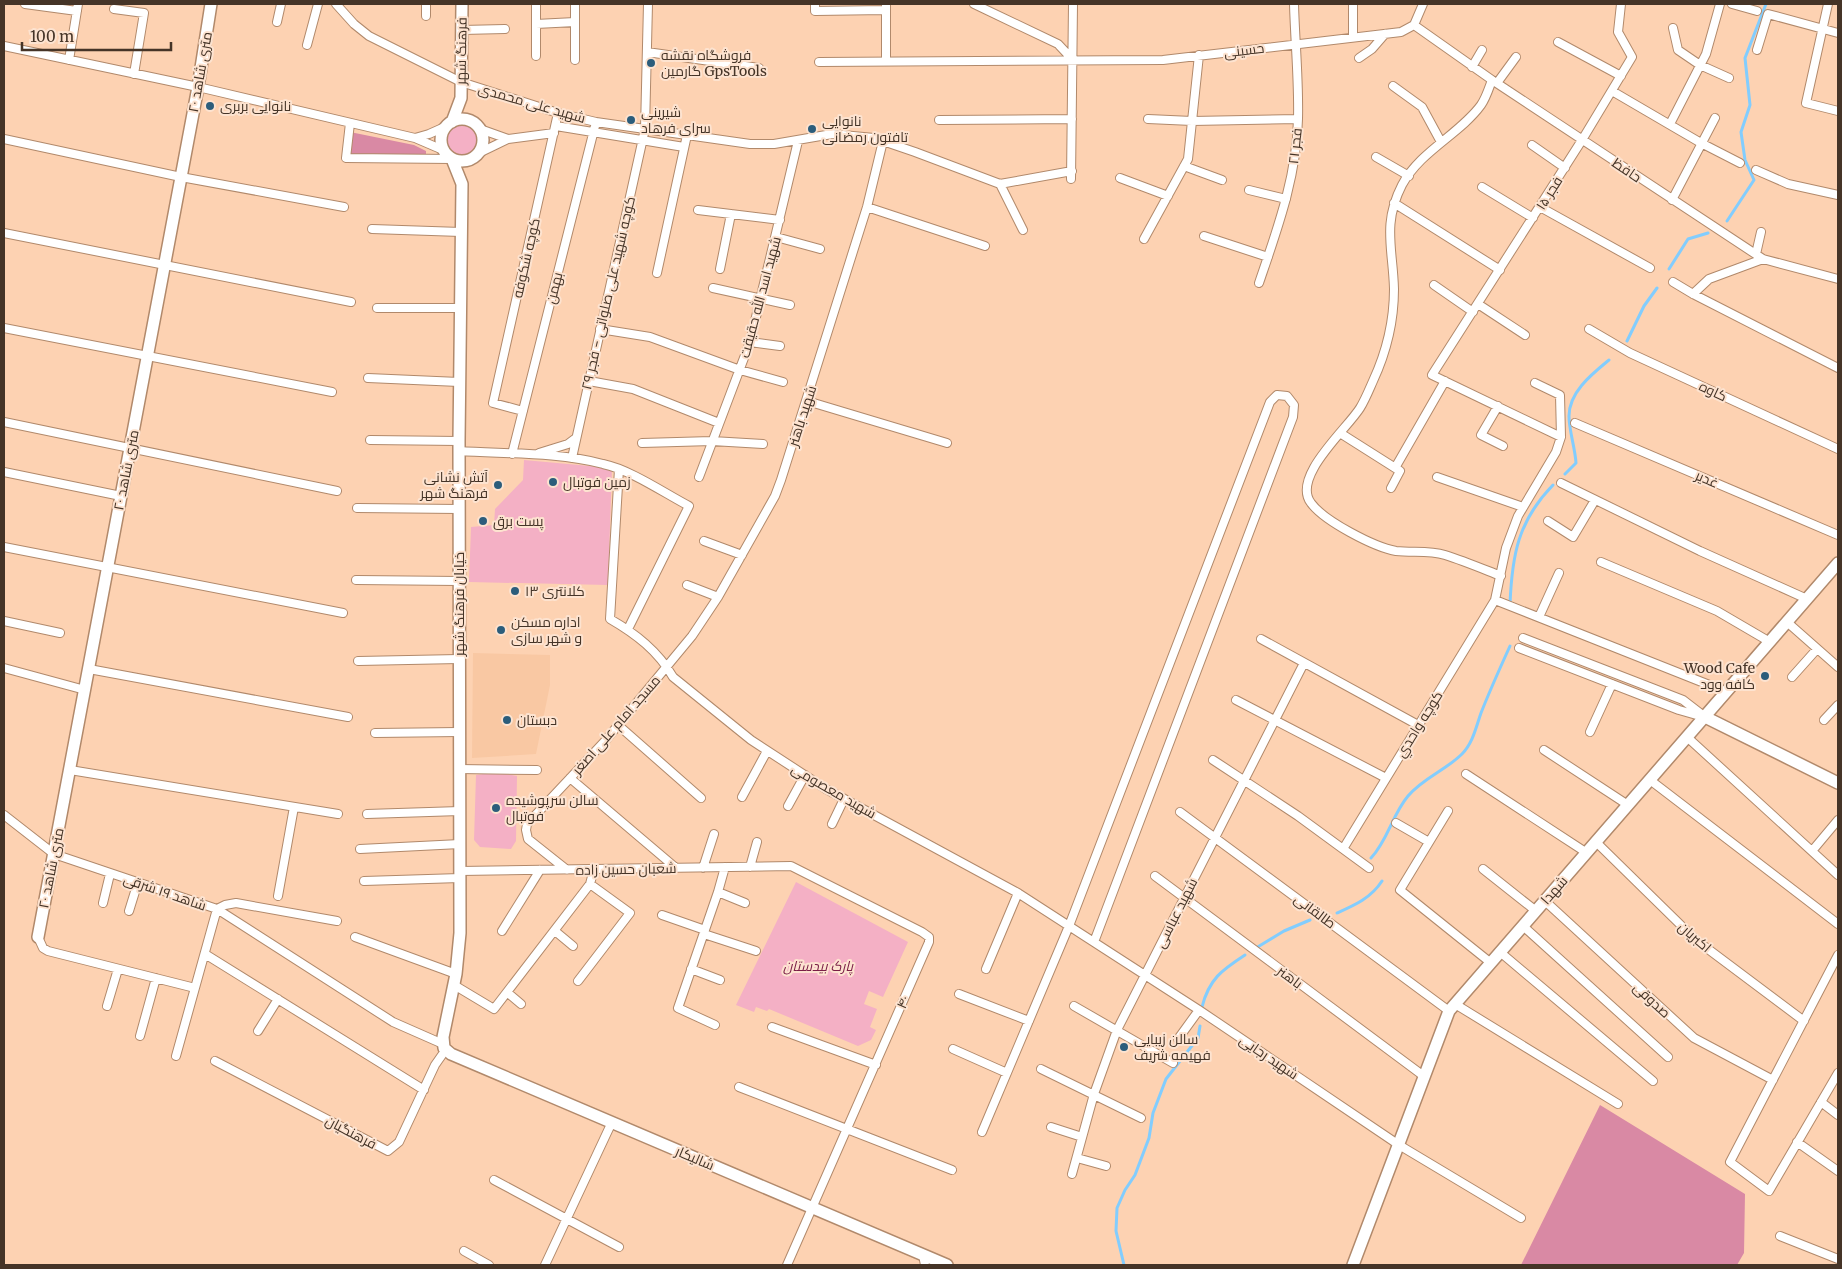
<svg xmlns="http://www.w3.org/2000/svg" width="1842" height="1269" viewBox="0 0 1842 1269" font-family="Merriweather,Cairo,serif">
  <rect width="100%" height="100%" fill="#fdd2b2"/>
  <!-- built -->
  <path fill="#f9c8a3" d="M473,653L550,655V685L536,754L472,758Z"/>
  <!-- green -->
  <path fill="#f4b0c5" d="M442 141a21 21 0 1 1 42 0a21 21 0 1 1-42 0Z
    M524,460L612,468L608,585L469,582L471,527L494,525L495,509L523,480Z
    M496,772L517,776L516,841L511,849L480,847L474,840L476,775Z
    M796,882L908,942L883,997L869,991L864,1004L877,1009L870,1027L876,1030L871,1040L858,1046L769,1009L767,1011L756,1007L754,1012L736,1005Z"/>
  <!-- forest -->
  <path fill="#d989a4" d="M350,132L414,145L426,151V158L347,157Z
    M1600,1105L1745,1194L1744,1253L1737,1265H1521Z"/>
  <g fill="none" stroke-linecap="round" stroke-linejoin="round">
    <!-- stream -->
    <path stroke="#82cdfe" stroke-width="3" d="M1727,221L1754,180L1745,160L1741,132L1750,105L1745,58L1766,4
      M1669,269L1688,239L1708,233
      M1627,341L1644,306L1657,288
      M1565,474L1576,463C1575,447 1569,431 1569,416C1569,392 1592,374 1609,360
      M1510,604C1512,555 1518,521 1553,485
      M1371,858C1388,840 1392,815 1408,796C1423,778 1446,770 1462,754C1473,743 1476,727 1481,713C1490,690 1500,668 1510,646
      M1337,913C1355,905 1371,898 1382,881
      M1256,948L1284,931L1310,920
      M1202,1007C1209,979 1222,970 1245,955
      M1124,1265L1116,1231L1117,1208L1125,1190L1135,1175L1149,1138L1153,1113L1166,1079L1198,1038L1200,1026"/>
    <!-- street casing -->
    <g stroke="#b1896b" stroke-width="10">
      <path id="street" d="M25,4L77,11
        M336,4L354,24L369,36L461,82L558,113L596,122L750,144H774L832,134L874,138L915,152L1000,184L1072,171
        M426,4V16
        M815,4V11L886,10
        M974,4L1058,44L1073,60
        M1353,4V37
        M1732,4L1757,11
        M1828,4L1806,103L1838,111
        M114,9L144,13L134,74
        M277,22L281,4
        M536,24L575,22
        M1414,25L1492,80L1763,259L1838,279
        M1414,25L1423,4
        M1673,28L1678,50L1700,65L1729,78
        M462,30L505,29
        M1558,42L1621,76
        M307,45L318,4
        M4,46L198,87L415,138L429,134L447,126
        M1757,50L1768,14L1838,33
        M647,52L759,68
        M536,56V4
        M1359,58L1372,49L1385,34
        M69,60L78,4
        M575,60V4
        M886,61V4
        M819,62L1163,60L1401,32L1414,25
        M1472,67L1482,50
        M1492,80C1489,88 1486,98 1481,105C1460,134 1420,151 1402,185C1382,224 1393,249 1394,289C1394,320 1386,353 1373,381C1369,390 1365,400 1360,408C1347,429 1291,477 1311,503C1324,521 1374,547 1396,551C1412,553 1429,550 1445,555C1464,561 1483,569 1501,576
        M1497,83L1516,57
        M1393,86L1422,107L1441,142
        M1612,91L1701,143L1740,163
        M1148,119L1192,121L1298,119
        M939,120L1072,119
        M350,123L346,158L452,159
        M1670,124L1706,54L1720,4
        M556,126L684,147
        M480,129L508,139
        M415,138L443,150
        M4,139L181,177L344,207
        M1532,145L1565,168
        M479,153L508,139L554,133
        M1376,157L1409,176
        M1184,166L1222,180
        M1756,170L1788,184L1838,195
        M1120,178L1168,196
        M1071,179L1073,4
        M1000,184L1023,230
        M1482,187L1533,218
        M1249,190L1286,199
        M1672,200L1715,118
        M1394,203L1500,270
        M867,207L985,246
        M1540,207L1650,268
        M698,210L780,220
        M372,229L461,232
        M4,233L351,302
        M1204,236L1268,257
        M776,237L820,249
        M1144,239L1188,159L1199,55
        M1756,254L1761,232
        M720,269L731,214
        M657,273L687,135
        M1673,282L1693,294L1838,368
        M1259,283C1277,230 1297,176 1298,119C1299,81 1295,42 1294,4
        M1434,285L1473,312
        M713,288L790,305
        M1693,294L1709,279L1763,259
        M1478,304L1525,335
        M377,308H459
        M4,328L332,392
        M600,329L650,337L740,370L783,382
        M1589,329L1630,353L1838,449
        M750,342L780,346
        M368,378L459,382
        M589,381L633,389L719,423
        M807,401L947,443
        M1498,406L1481,435L1503,446
        M523,411L493,403L558,113
        M4,422L337,491
        M1575,423L1838,535
        M1340,433L1400,471L1391,488
        M1561,437L1432,375L1582,140L1632,57L1618,32L1621,4
        M370,440L459,441
        M642,443L712,441L763,444
        M459,451C505,454 559,452 603,464C631,470 664,493 689,506L628,629
        M539,453L568,444L576,438
        M512,454L596,122
        M572,458L645,129L648,4
        M1395,468L1445,381
        M619,469L610,619C636,634 658,651 673,677L751,740L826,789L1018,893L1199,1010L1399,1145L1521,1218
        M4,472L121,496
        M699,477L750,342L798,141
        M1437,477L1523,507
        M1561,483L1700,551L1807,599
        M357,508L459,509
        M1548,521L1573,537L1595,500
        M704,541L742,555
        M4,547L343,613
        M1601,562L1717,611L1770,642
        M356,580L459,581
        M687,585L718,597
        M1495,600L1727,692
        M1539,617L1559,573
        M4,621L60,633
        M1787,622L1838,667
        M1523,638L1683,700L1705,717
        M1261,639L1418,725
        M1519,648L1679,710L1700,716
        M358,661L459,659
        M4,668L85,690
        M89,669L348,717
        M1792,677L1817,649
        M1236,700L1386,778
        M1824,720L1838,705
        M618,725L701,798
        M1590,732L1612,684
        M375,733L459,732
        M1687,737L1838,875
        M1544,750L1628,805
        M1213,760L1298,816L1369,868
        M459,769L537,770
        M70,770L338,814
        M1466,774L1587,853
        M570,778L676,868
        M1650,780L1838,924
        M742,797L767,751
        M788,806L805,775
        M1448,811L1400,890L1491,963
        M1180,812L1449,1011
        M367,814L460,811
        M4,815L54,854L217,909L225,905L236,903L337,921
        M1396,823L1429,842
        M832,824L844,799
        M1596,842L1696,940L1804,1021
        M360,849L460,844
        M1343,849L1495,600L1506,548L1518,516L1556,452L1561,437L1560,395L1535,383
        M1812,851L1838,820
        M750,867L757,842
        M703,868L714,834
        M1483,869L1536,911
        M567,870L528,839L526,830L527,824L605,741L692,636L718,597L775,496L781,480L867,207L883,141
        M460,871L791,866L922,932L929,937V942L787,1265
        M1155,876L1425,1077
        M364,881L460,878
        M718,892L745,903
        M278,896L294,807
        M1545,901L1694,1038L1773,1080
        M103,903L110,874
        M129,911L138,882
        M662,915L705,930
        M1523,926L1668,1057
        M502,931L540,870
        M555,931L573,946
        M704,934L756,951
        M38,937L43,948L48,951L195,988
        M355,937L456,974
        M1500,952L1653,1081
        M205,954L424,1090
        M1838,955L1730,1162L1769,1191L1838,1073
        M691,969L720,980
        M986,969L1018,893
        M578,981L630,913L590,884
        M454,985L494,1009L590,884L594,869
        M508,993L521,1004
        M959,994L1029,1021
        M1455,1004L1618,1104
        M107,1006L118,969
        M1074,1006L1173,1063
        M715,1025L678,1008L718,892L725,867
        M772,1027L876,1065
        M258,1031L278,999
        M140,1036L156,978
        M1178,1039L1199,1010
        M953,1049L1007,1073
        M176,1056L217,909L393,1022L443,1044
        M215,1061L388,1151L399,1142L435,1065L442,1055
        M1041,1069L1141,1118
        M739,1087L952,1170
        M1821,1102L1838,1115
        M1051,1127L1082,1137
        M982,1132L1069,926L1270,402L1277,395L1287,396L1294,405L1293,417L1094,942
        M1797,1142L1838,1171
        M1077,1158L1106,1166
        M1072,1174L1094,1094L1117,1030L1304,663
        M494,1180L619,1247
        M1780,1236L1838,1259
        M464,1251L489,1265
        M923,1255L925,1265
        M545,1265L612,1122"/>
    </g>
    <!-- secondary casing -->
    <g stroke="#b1896b" stroke-width="14">
      <path id="secondary" d="M441 140a21 21 0 1 1 42 0a21 21 0 1 1-42 0Z
        M452,122L461,98L462,4
        M452,159L462,184L459,441L460,933L456,974L443,1037L444,1048L451,1054L947,1265
        M1705,717L1838,783
        M38,937L198,87L211,4
        M1353,1265L1449,1011L1838,563"/>
    </g>
    <!-- street -->
    <use href="#street" stroke="#fff" stroke-width="8"/>
    <!-- secondary -->
    <use href="#secondary" stroke="#fff" stroke-width="11"/>
  </g>
  <!-- markers -->
  <g fill="#2c5d7b" stroke="#fde3d0" stroke-width="2">
    <circle cx="651" cy="63" r="5"/>
    <circle cx="210" cy="106" r="5"/>
    <circle cx="631" cy="120" r="5"/>
    <circle cx="812" cy="129" r="5"/>
    <circle cx="553" cy="482" r="5"/>
    <circle cx="498" cy="485" r="5"/>
    <circle cx="483" cy="521" r="5"/>
    <circle cx="515" cy="591" r="5"/>
    <circle cx="501" cy="630" r="5"/>
    <circle cx="1765" cy="676" r="5"/>
    <circle cx="507" cy="720" r="5"/>
    <circle cx="496" cy="808" r="5"/>
    <circle cx="1124" cy="1047" r="5"/>
  </g>
  <g text-anchor="middle" stroke-width="4" stroke-linejoin="round" paint-order="stroke">
    <!-- street labels -->
    <g font-size="14" fill="#453427" stroke="#fde3d0">
      <text transform="translate(1244 50) rotate(-7)" y="5">حسینی</text>
      <text transform="translate(461 51) rotate(-89)" y="5">فرهنگ شهر</text>
      <text transform="translate(200 72) rotate(-80)" y="5">۲۰ متری شاهد</text>
      <text transform="translate(532 103) rotate(16)" y="5">شهید علی محمدی</text>
      <text transform="translate(1295 146) rotate(-84)" y="5">فجر ۲۱</text>
      <text transform="translate(1627 170) rotate(34)" y="5">حافظ</text>
      <text transform="translate(1549 193) rotate(-58)" y="5">فجر ۱۵</text>
      <text transform="translate(526 258) rotate(-77)" y="5">کوچه شکوفه</text>
      <text transform="translate(554 288) rotate(-76)" y="5">بهمن</text>
      <text transform="translate(608 293) rotate(-77)" y="5">کوچه شهید علی صلواتی - فجر ۲۹</text>
      <text transform="translate(760 297) rotate(-75)" y="5">شهید اسد الله حقیقت</text>
      <text transform="translate(1713 391) rotate(25)" y="5">کاوه</text>
      <text transform="translate(802 416) rotate(-72)" y="5">شهید باهنر</text>
      <text transform="translate(126 470) rotate(-79)" y="5">۲۰ متری شاهد</text>
      <text transform="translate(1707 479) rotate(23)" y="5">غدیر</text>
      <text transform="translate(459 604) rotate(-90)" y="5">خیابان فرهنگ شهر</text>
      <text transform="translate(1419 724) rotate(-58)" y="5">كوچه واحدي</text>
      <text transform="translate(616 725) rotate(-49)" y="5">مسجد امام علی اصغر</text>
      <text transform="translate(834 791) rotate(30)" y="5">شهید معصومی</text>
      <text transform="translate(51 868) rotate(-79)" y="5">۲۰ متری شاهد</text>
      <text transform="translate(626 869) rotate(-1)" y="5">شعبان حسین زاده</text>
      <text transform="translate(1554 890) rotate(-49)" y="5">شهدا</text>
      <text transform="translate(165 892) rotate(19)" y="5">شاهد ۱۹ شرقی</text>
      <text transform="translate(1315 911) rotate(37)" y="5">طالقانی</text>
      <text transform="translate(1176 913) rotate(-63)" y="5">شهید عباسی</text>
      <text transform="translate(1695 937) rotate(41)" y="5">اکبریان</text>
      <text transform="translate(1290 977) rotate(37)" y="5">باهنر</text>
      <text transform="translate(1652 1000) rotate(43)" y="5">صدوقی</text>
      <text transform="translate(903 1002) rotate(-66)" y="5">۴۰</text>
      <text transform="translate(1269 1057) rotate(34)" y="5">شهید رجایی</text>
      <text transform="translate(351 1132) rotate(28)" y="5">فرهنگیان</text>
      <text transform="translate(695 1158) rotate(23)" y="5">شالیکار</text>
    </g>
    <!-- poi labels -->
    <g font-size="14" fill="#453427" stroke="#fde3d0" text-anchor="start">
      <text x="661" y="60">فروشگاه نقشه<tspan x="661" dy="16">گارمین GpsTools</tspan></text>
      <text x="220" y="111">نانوایی بربری</text>
      <text x="641" y="117">شیرینی<tspan x="641" dy="16">سرای فرهاد</tspan></text>
      <text x="822" y="126">نانوایی<tspan x="822" dy="16">تافتون رمضانی</tspan></text>
      <text x="488" y="482" text-anchor="end">آتش نشانی<tspan x="488" dy="16">فرهنگ شهر</tspan></text>
      <text x="563" y="487">زمین فوتبال</text>
      <text x="493" y="526">پست برق</text>
      <text x="525" y="596">کلانتری ۱۳</text>
      <text x="511" y="627">اداره مسکن<tspan x="511" dy="16">و شهر سازی</tspan></text>
      <text x="1755" y="673" text-anchor="end">Wood Cafe<tspan x="1755" dy="16">کافه وود</tspan></text>
      <text x="517" y="725">دبستان</text>
      <text x="506" y="805">سالن سرپوشیده<tspan x="506" dy="16">فوتبال</tspan></text>
      <text x="1134" y="1044">سالن زیبایی<tspan x="1134" dy="16">فهیمه شریف</tspan></text>
    </g>
    <!-- park labels -->
    <g font-size="14" font-style="italic" fill="#7a1d46" stroke="#fde3d0">
      <text x="818" y="971">پارک بیدستان</text>
    </g>
  </g>
  <!-- border -->
  <rect width="1842" height="1269" fill="none" stroke="#453427" stroke-width="10"/>
  <!-- scale -->
  <path d="M22 42v8h149v-8" fill="none" stroke="#453427" stroke-width="2.5"/>
  <text x="30" y="42" font-size="15" fill="#453427" stroke="#fde3d0" stroke-width="4" paint-order="stroke">100 m</text>
</svg>
